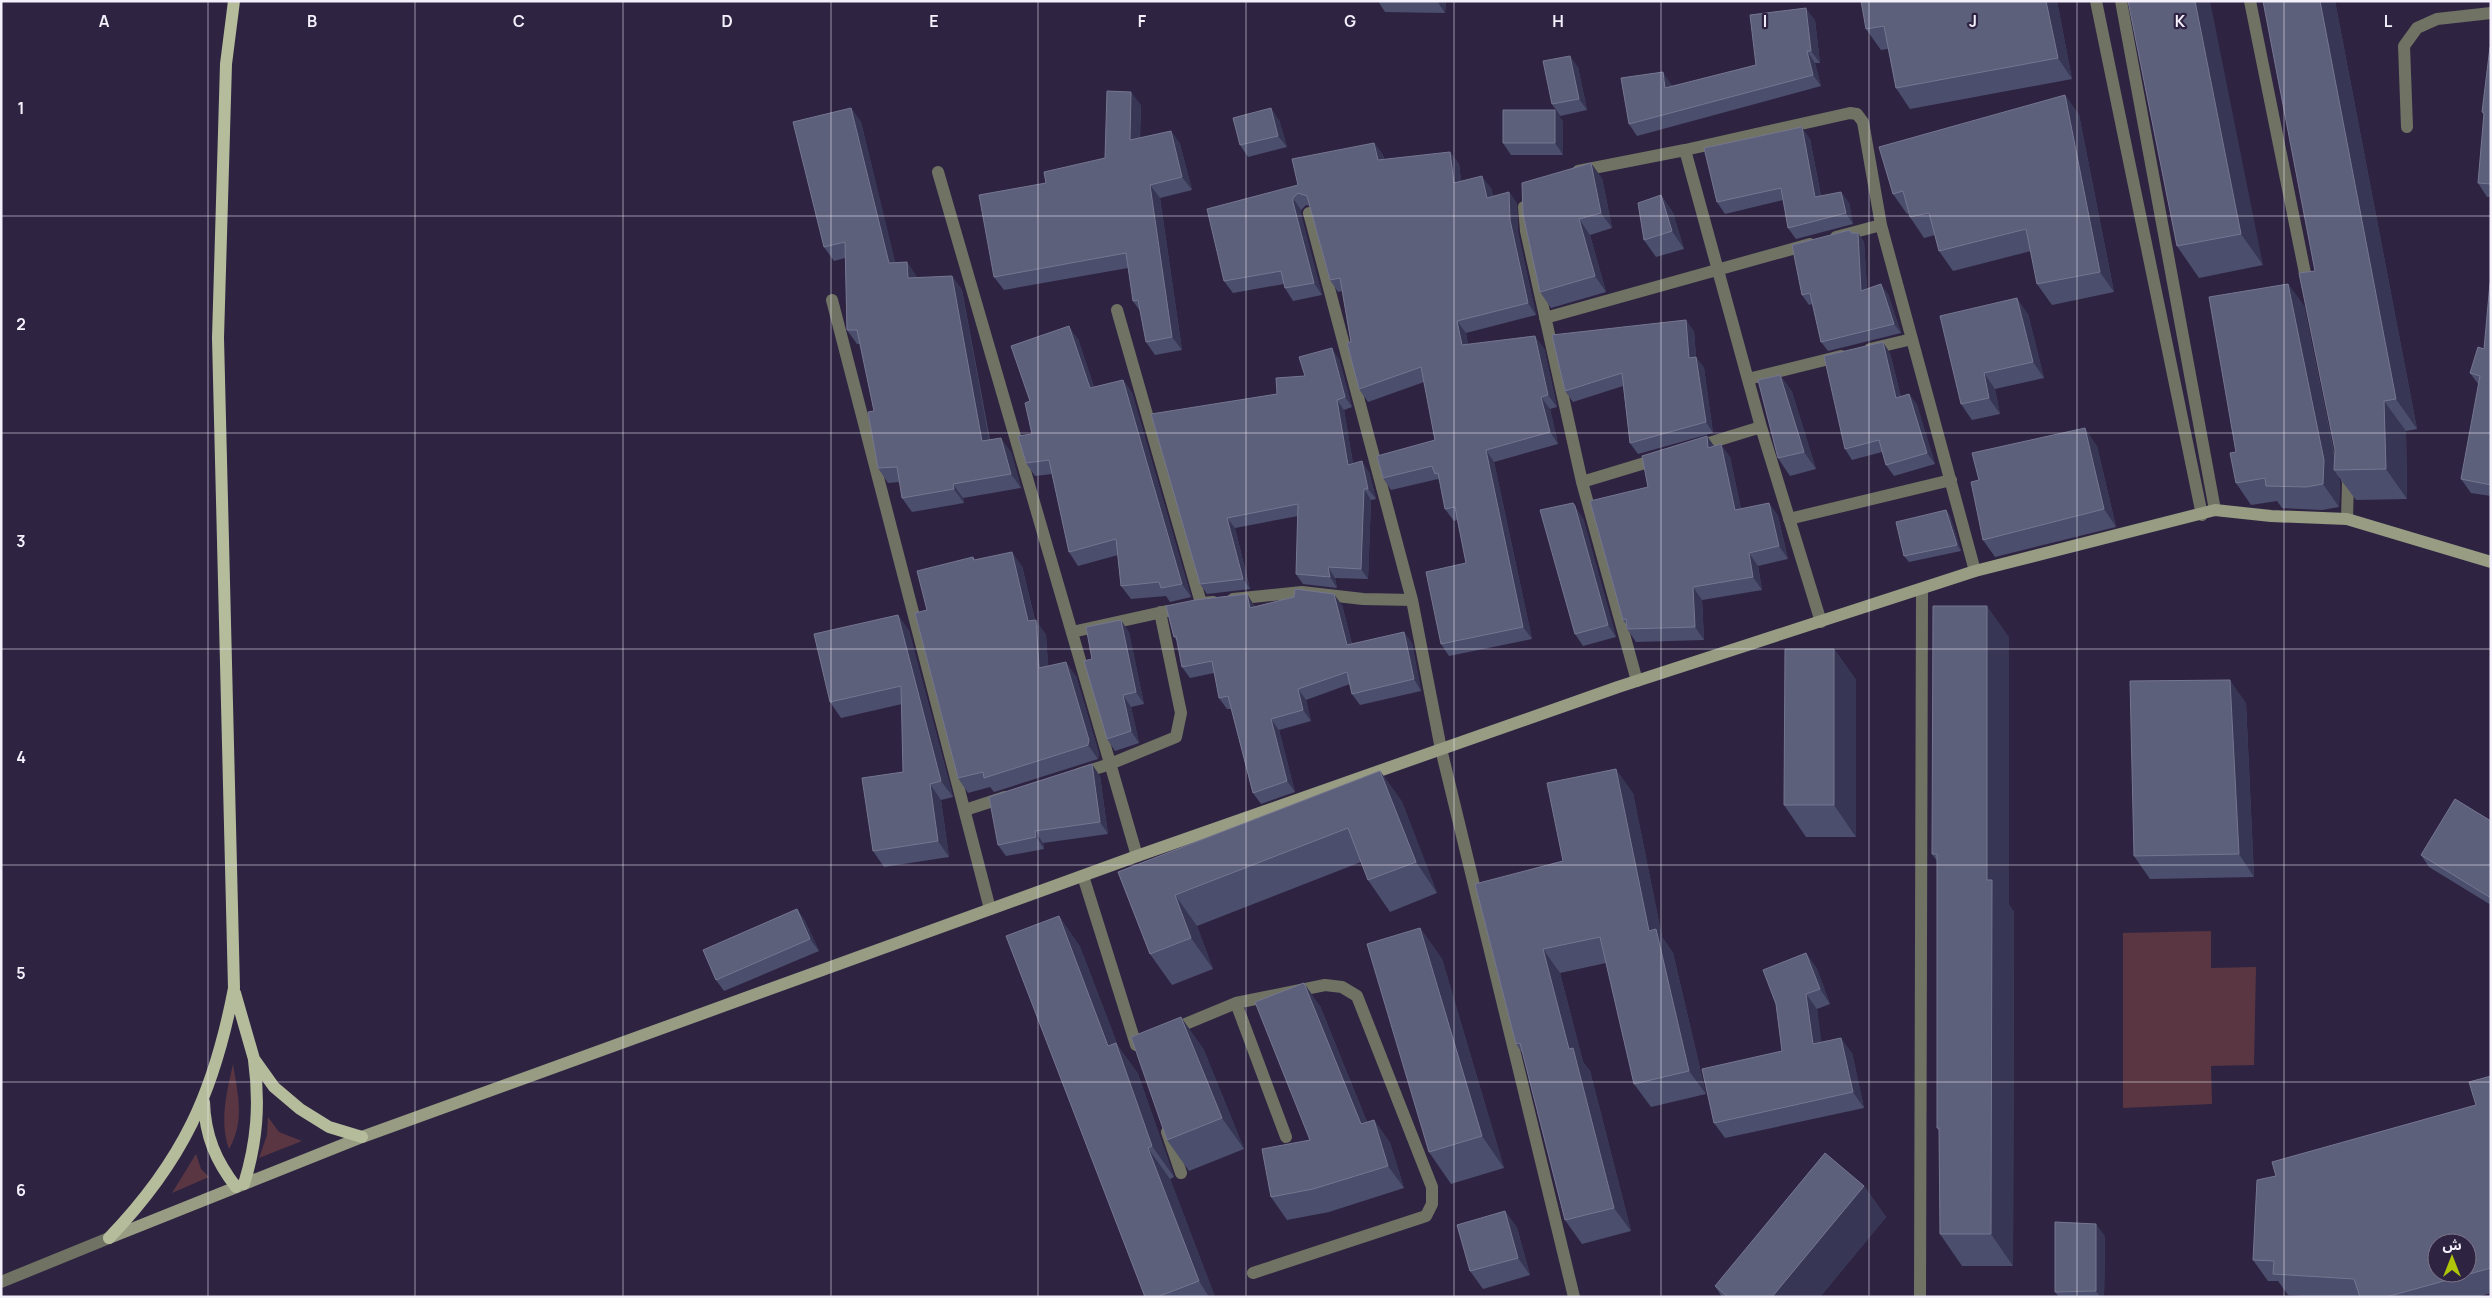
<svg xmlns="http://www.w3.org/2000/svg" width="2492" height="1298" viewBox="0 0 2492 1298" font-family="Manrope,'Noto Sans Arabic',sans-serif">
  <rect width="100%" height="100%" fill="#2e2442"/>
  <!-- green -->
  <path fill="#593642" d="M2211,931V968L2256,967L2254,1065L2211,1066L2212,1104L2123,1108V933Z
    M233,1064C238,1095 245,1121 229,1149C219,1121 227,1092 233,1064Z
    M268,1117L279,1132L302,1141L259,1158L267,1135Z
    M196,1154L201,1169L209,1177L172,1193Z"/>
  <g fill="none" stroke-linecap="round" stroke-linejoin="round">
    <!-- lane -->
    <path stroke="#707363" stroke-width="12" d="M1083,876L1136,1045L1144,1042
      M1236,1003L1286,1137
      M1171,1030L1236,1003L1325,985L1342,987L1357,996L1432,1187V1204L1426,1216L1253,1273
      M1167,1132L1181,1173"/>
    <!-- street -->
    <path stroke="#707363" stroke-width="12" d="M2096,1L2202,515
      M2121,1L2215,510
      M2250,1L2308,288
      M2407,127L2404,46L2417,28L2437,19L2491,13
      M1685,150L1850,113L1857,114L1863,122L1881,225L1975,571
      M1578,171L1685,150L1761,427L1821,622
      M938,172L1137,856
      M1524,207L1526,231L1582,482L1637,681
      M1309,213L1412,600
      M1836,237L1881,225
      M832,300L990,909
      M1117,310L1201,603L1213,602
      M1545,318L1810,244
      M1870,349L1912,339
      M1748,379L1841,356
      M1696,447L1761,427
      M2345,472L2348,482L2347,519
      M1582,482L1658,459
      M1789,519L1951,480
      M1233,599L1302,592L1363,599L1412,600L1441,749L1574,1297
      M1072,632L1167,611
      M1079,774L1110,764L1176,737L1181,713L1160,612
      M965,810L1005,797
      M1,1282L109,1238
      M1920,1297L1922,589"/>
    <!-- secondary -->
    <path stroke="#979c83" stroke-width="12" d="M109,1238L362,1137L1137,856L1618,687L1975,571L2215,510L2271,516L2347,519L2491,562"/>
    <!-- primary -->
    <path stroke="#b5bc9b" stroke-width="12" d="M235,993L254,1059L274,1087L300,1109L329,1127L362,1137
      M204,1102C205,1136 216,1161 236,1187
      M244,1184C257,1142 260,1104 254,1060
      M109,1238C183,1161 214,1093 234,988L218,338L226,64L234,1"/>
  </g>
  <!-- wall -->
  <path fill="#4b4e6c" d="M1378,1H1446L1445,13L1385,12Z
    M1861,1H2057L2072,79L1910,109L1896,88L1888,49L1881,50L1866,29Z
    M2128,1L2263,265L2199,278L2177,246Z
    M2263,1H2335L2417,429L2406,431L2407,499L2356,500L2338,476L2340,483L2339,507L2322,510L2282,508L2277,501L2251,505L2236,483V452L2288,284L2304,306L2335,457V450L2315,271Z
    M1815,20L1820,63H1815L1821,86L1637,136L1629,124L1671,84L1672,87L1756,65Z
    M2491,47V197H2487L2478,183L2484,115L2482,112Z
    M1578,67L1587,110L1560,116L1552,104Z
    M2065,95L2079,115L2114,292L2052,305L2037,284L2031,251L1953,271L1939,251L1935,235L1924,238L1910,217L1909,213L1907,214L1893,194Z
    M1141,105L1140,138L1171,131L1180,144L1192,190L1160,198L1182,350L1155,355L1146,342L1140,311L1133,301L1128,268L1004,290L994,277L1046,183L1105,158Z
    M851,108L861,122L895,263L907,262L917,278L952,276L962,290L990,440L1011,452L1021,488L963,498L964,503L912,512L902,498L900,482L888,483L878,468L874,411L860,344H857L847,330L845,258L834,261L824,247Z
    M1555,110L1563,122V155H1511L1503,143Z
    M1279,120L1287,147L1248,157L1240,145Z
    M1810,139L1821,196L1841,192L1849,203L1853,224L1796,239L1788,228L1783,200L1725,214L1717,202Z
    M1374,143L1383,155L1384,160L1450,152L1459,164L1461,181L1491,188L1493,196L1509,192L1517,204L1518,233L1536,315L1466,333L1468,344L1544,348L1557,407L1550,409L1558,444L1494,462L1532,639L1449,656L1441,644L1466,563L1457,520L1454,521L1445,509L1440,481L1438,479L1391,490L1383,478L1435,440L1424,382L1368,402L1359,389L1342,291L1338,292L1330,280L1310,206L1306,205L1301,210V215L1322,295L1293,301L1285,288L1284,284L1233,293L1224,281L1298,185Z
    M1602,178L1612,228L1590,235L1606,292L1551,308L1540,292Z
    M1661,195L1673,213L1684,249L1656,257L1644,240Z
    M1850,230L1852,233H1858L1864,242L1867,289L1888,294L1901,333L1828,351L1821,342L1812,304L1809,305L1802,295Z
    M2491,283V496L2471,493L2461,479L2479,385L2470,373L2484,349Z
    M2028,314L2044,378L1995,389L2000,414L1972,420L1961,404Z
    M1694,331L1696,357L1704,368L1713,433L1638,454L1630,443L1623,386L1573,402L1565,391Z
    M1078,339L1094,387L1123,380L1132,393L1191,597L1170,602L1166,596L1131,599L1121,586L1118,555L1078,566L1069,552L1052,474L1035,476L1026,463L1032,434L1030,401Z
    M1890,353L1901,397L1909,394L1917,405L1935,464L1894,476L1886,465L1882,452L1852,460L1845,449Z
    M1339,359L1352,407L1344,410L1353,464L1369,472L1376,499L1371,500L1368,579L1335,578L1337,588L1303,584L1296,574L1298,516L1235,528L1250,589L1207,594L1200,584L1277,394Z
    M1780,375L1792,392L1816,469L1790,476L1778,458Z
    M1707,436L1714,446L1730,457L1741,509L1769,503L1778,516L1788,559L1758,566L1762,590L1702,600L1704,640L1636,642L1627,629L1626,624L1623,620L1648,487Z
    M2097,446L2116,527L1995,557L1983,540Z
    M1946,510L1950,516L1961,551L1909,562L1904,556Z
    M1583,518L1616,637L1583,646L1575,634Z
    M973,557L975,560L1022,566L1035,620L1046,635L1048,666L1076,676L1099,754L1098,759L994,792L990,787L968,793L958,778L927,610Z
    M1254,605L1255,607L1342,605L1352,644L1412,643L1421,691L1360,705L1352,694L1350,684L1306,700L1311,721L1279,730L1295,792L1261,804L1253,793L1231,709H1227L1219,698L1214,673L1190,678L1182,667L1177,641L1174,637Z
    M898,615L909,631L953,797L941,800L949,857L884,867L873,851L903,772L902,704L841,718L830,702Z
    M1129,632L1144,704L1131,707L1139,743L1115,751L1107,739Z
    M2009,637V905L2014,912L2013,1266H1962L1940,1234L1939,1131L1937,1128V861L1932,854Z
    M1834,649L1856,680V837H1806L1784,805Z
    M2246,703L2254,877L2150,879L2134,856Z
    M1380,771L1402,802L1437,893L1390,912L1368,880L1361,862L1197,926L1213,969L1172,985L1150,954L1118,872Z
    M1100,776L1108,834L1043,843L1044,849L1006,856L998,845Z
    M1633,793L1662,937L1673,953L1706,1094L1651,1107L1634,1084L1606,963L1560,973L1583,1062L1590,1071L1631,1231L1582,1244L1565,1220L1523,1054L1516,1044L1563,861Z
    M2491,821V905L2429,867L2421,855Z
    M797,909L805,921L819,951L724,991L716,980Z
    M1059,916L1080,947L1118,1046L1138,1074L1174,1177L1170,1179L1215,1297H1145Z
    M1420,928L1442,959L1504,1168L1451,1184L1429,1152Z
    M1806,953L1817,969L1830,1004L1817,1009L1821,1042L1852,1053L1864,1108L1725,1138L1714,1123L1782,1051Z
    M1320,1006L1367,1122L1374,1120L1390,1143L1404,1188L1329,1212L1287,1220L1271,1197L1310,1140Z
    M1203,1048L1244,1149L1189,1171L1167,1140Z
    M2491,1076V1293L2477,1297H2317L2288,1295L2278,1281H2268L2253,1260L2276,1176L2476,1105Z
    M1864,1186L1886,1217L1820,1297H1722L1715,1286Z
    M1505,1211L1517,1228L1530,1275L1483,1289L1470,1271Z
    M2105,1236L2104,1297H2059L2055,1292Z"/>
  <!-- shaded-wall -->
  <path fill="#383655" d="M1437,1H1446L1445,13Z
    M2046,1H2057L2072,79L2058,58Z
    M2195,1H2210L2263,265L2241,234Z
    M2320,1H2335L2417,429L2396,399Z
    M1806,8L1815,20L1820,63L1811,51Z
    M1807,51L1815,63L1821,86L1813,75Z
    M1570,56L1578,67L1587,110L1579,99Z
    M1663,72L1671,84L1674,100L1665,88Z
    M1131,92L1141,105L1139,154L1130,140Z
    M2065,95L2079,115L2114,292L2100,272Z
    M851,108L861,122L899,277L889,263Z
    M1271,108L1279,120L1287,147L1278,136Z
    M1555,110L1563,122V155L1555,143Z
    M1802,127L1810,139L1823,208L1815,197Z
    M1171,131L1180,144L1192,190L1182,177Z
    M1374,143L1383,155L1386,172L1378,160Z
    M1450,152L1459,164L1463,195L1454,183Z
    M1591,163L1602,178L1612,228L1601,213Z
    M1482,176L1491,188L1496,210L1487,198Z
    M1150,185L1160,198L1182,350L1172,337Z
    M1509,192L1517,204L1518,233L1536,315L1528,303L1510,220Z
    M1841,192L1849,203L1853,224L1846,213Z
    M1661,195L1673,213L1684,249L1672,231Z
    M1293,198L1301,210V215L1322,295L1314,283L1293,202Z
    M1579,219L1590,235L1606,292L1595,276Z
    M1858,233L1864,242L1868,300L1861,291Z
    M907,262L917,277L918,292L908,278Z
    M952,276L962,290L992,456L982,441Z
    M1881,284L1888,294L1901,333L1894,324Z
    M2288,284L2304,306L2337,470H2334L2338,476L2340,483L2339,507L2323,484Z
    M2017,298L2028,314L2044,378L2033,362Z
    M1686,320L1694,331L1696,357L1704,368L1713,433L1706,422L1689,358Z
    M1457,321L1466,333L1470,357L1462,345Z
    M1069,326L1078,339L1099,401L1090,388Z
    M1535,336L1544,348L1557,407L1548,395Z
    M1883,342L1890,353L1904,409L1896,398Z
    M1332,348L1339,359L1352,407L1345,397Z
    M1984,373L1995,389L2000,414L1989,398Z
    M1780,375L1792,392L1816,469L1804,452Z
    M1123,380L1132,393L1191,597L1182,584Z
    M1909,394L1917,405L1935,464L1927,453Z
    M1541,397L1550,409L1558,444L1550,432Z
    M1337,400L1344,410L1355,475L1348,465Z
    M2384,401L2406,431L2407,499L2386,469Z
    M2085,428L2097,446L2116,527L2104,509Z
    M1707,436L1716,449L1708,448Z
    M1001,438L1011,452L1021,488L1011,474Z
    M1721,444L1730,457L1744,523L1735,510Z
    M1486,450L1494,462L1532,639L1523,627Z
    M1362,461L1369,472L1376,499L1368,489Z
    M953,484L963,498L964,503L954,489Z
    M1364,489L1371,500L1368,579L1361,569Z
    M1769,503L1778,516L1788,559L1779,546Z
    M1575,506L1583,518L1616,637L1608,625Z
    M1946,510L1950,516L1961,551L1957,545Z
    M1227,518L1235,528L1250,589L1243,579Z
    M1012,552L1022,566L1036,625V620L1046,635L1049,682L1039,668Z
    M1749,553L1758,566L1762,590L1753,577Z
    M1328,567L1335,578L1337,588L1330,577Z
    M1693,587L1702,600L1704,640L1695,627Z
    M1247,594L1254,605L1258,619L1250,608Z
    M1334,594L1342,605L1355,657L1347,645Z
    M1987,606L2009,637V905L2014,912L2013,1266L1991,1234L1987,880Z
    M898,615L909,631L953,797L941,781Z
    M1121,620L1129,632L1144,704L1136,692Z
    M1404,632L1412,643L1421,691L1414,679Z
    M1834,649L1856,680V837L1834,805Z
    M1066,662L1076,676L1099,754L1098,759L1088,745Z
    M2230,680L2246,703L2254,877L2239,854Z
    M1298,689L1306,700L1311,721L1303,710Z
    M1123,695L1131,707L1139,743L1131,731Z
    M1271,719L1279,730L1295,792L1287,781Z
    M1092,764L1100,776L1108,834L1100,822Z
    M1616,769L1633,793L1662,937L1673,953L1706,1094L1689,1071L1649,931Z
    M1380,771L1402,802L1437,893L1416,862Z
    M930,784L941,800L949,857L938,841Z
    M1035,831L1043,843L1044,849L1036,837Z
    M1175,895L1197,926L1213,969L1191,938Z
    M797,909L805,921L819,951L810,939Z
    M1059,916L1080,947L1118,1046L1138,1074L1174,1177L1152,1146L1108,1046Z
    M1420,928L1442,959L1504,1168L1482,1136Z
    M1543,949L1560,973L1583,1062L1590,1071L1631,1231L1614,1208L1569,1049Z
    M1806,953L1817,969L1830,1004L1820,989Z
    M1304,983L1320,1006L1377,1147L1361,1124Z
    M1806,994L1817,1009L1824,1060L1813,1044Z
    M1181,1017L1203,1048L1244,1149L1222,1118Z
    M1841,1038L1852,1053L1864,1108L1853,1092Z
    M1374,1120L1390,1143L1404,1188L1388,1166Z
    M1148,1148L1170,1179L1215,1297H1209L1199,1281Z
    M1864,1186L1886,1217L1820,1297H1772Z
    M1505,1211L1517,1228L1530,1275L1518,1258Z
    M2096,1224L2105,1236L2104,1297H2100L2096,1291Z"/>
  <!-- building -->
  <path fill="#5d607b" stroke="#757690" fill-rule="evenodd" d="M1861,1H2046L2058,58L1896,88L1884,26L1866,29Z
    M2128,1H2195L2241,234L2177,246Z
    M2263,1H2320L2396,399L2384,401L2386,469L2334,470L2335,450L2299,273L2315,271Z
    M1806,8L1811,51H1807L1813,75L1629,124L1621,78L1663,72L1665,88L1756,65L1750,15Z
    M2490,47H2491V184L2478,183L2484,113L2482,112Z
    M1570,56L1579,99L1552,104L1543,61Z
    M1107,91L1131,92L1130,140L1171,131L1182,177L1150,185L1172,337L1146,342L1138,300L1133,301L1126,253L994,277L979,195L1046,183L1044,172L1105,158Z
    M2065,95L2100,272L2037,284L2026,229L1939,251L1929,213L1910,217L1903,191L1893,194L1879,147Z
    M851,108L889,263L907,262L908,278L952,276L982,441L1001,438L1011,474L953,484L954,489L902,498L897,467L878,468L868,412L874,411L857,330H847L845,242L824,247L793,122Z
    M1271,108L1278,136L1240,145L1233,118Z
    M1503,110H1555V143H1503Z
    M1802,127L1815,197L1841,192L1846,213L1788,228L1781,188L1717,202L1704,148Z
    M1374,143L1378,160L1450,152L1454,183L1482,176L1487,198L1509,192L1510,220L1528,303L1457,321L1462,345L1535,336L1548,395L1541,397L1550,432L1486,450L1523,627L1441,644L1426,572L1466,563L1455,507L1445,509L1438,473L1435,474L1432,466L1383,478L1377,456L1435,440L1421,367L1359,389L1347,343L1351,342L1340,278L1330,280L1307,196L1298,193L1293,198V202L1314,283L1285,288L1281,271L1224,281L1207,209L1298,185L1292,159Z
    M1591,163L1601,213L1579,219L1595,276L1540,292L1523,214L1522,183Z
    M1661,195L1672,231L1644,240L1638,203Z
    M1850,230L1851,233H1858L1861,291L1881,284L1894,324L1821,342L1810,293L1802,295L1792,245Z
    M2490,283H2491V485L2461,479L2480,376L2470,373L2478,347L2484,349Z
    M2288,284L2324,460L2323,484L2306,487L2266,486L2265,478L2236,483L2230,453L2236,452L2209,297Z
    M2017,298L2033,362L1984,373L1989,398L1961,404L1940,316Z
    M1686,320L1689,358L1696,357L1706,422L1630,443L1622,373L1565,391L1552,335Z
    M1069,326L1090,388L1123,380L1182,584L1161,588L1159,582L1121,586L1116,539L1069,552L1049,460L1026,463L1018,436L1032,434L1025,403L1030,401L1011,346Z
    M1883,342L1896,398L1909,394L1927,453L1886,465L1879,440L1845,449L1824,356Z
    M1332,348L1345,397L1337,400L1348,465L1362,461L1368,489H1364L1361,569L1328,567L1330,577L1296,574L1298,504L1227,518L1243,579L1200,584L1151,414L1277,394L1276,378L1305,376L1299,357Z
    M1780,375L1804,452L1778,458L1758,380Z
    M2085,428L2104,509L1983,540L1971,482L1979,480L1972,453Z
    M1707,436L1708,448L1721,444L1735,510L1769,503L1779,546L1749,553L1753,577L1693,587L1695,627L1627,629L1626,619L1623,620L1590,501L1648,487L1642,456Z
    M1573,503L1575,506L1608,625L1575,634L1540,510Z
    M1946,510L1957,545L1904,556L1896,522Z
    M1012,552L1028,621L1036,620L1039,668L1066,662L1089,740L1088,745L984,778L983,772L958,778L915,613L927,610L917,571L973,557L974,560Z
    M1295,589L1334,594L1347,645L1404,632L1414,679L1352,694L1347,672L1298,689L1303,710L1271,719L1287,781L1253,793L1228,696L1219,698L1212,661L1182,667L1176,636L1174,637L1166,606L1195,600L1247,594L1250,608L1294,597Z
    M1933,606H1987V880H1992L1991,1234H1940L1939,1128H1937V854H1932Z
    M898,615L941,781L930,784L938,841L873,851L862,778L903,772L901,686L830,702L814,634Z
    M1121,620L1136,692L1123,695L1131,731L1107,739L1084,661L1092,659L1086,627Z
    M1785,649H1834V805H1784Z
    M2230,680L2239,854L2134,856L2130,681Z
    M1092,764L1100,822L1035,831L1036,837L998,845L989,797Z
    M1616,769L1649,931L1656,929L1689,1071L1634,1084L1600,937L1543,949L1569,1049L1573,1048L1614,1208L1565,1220L1520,1043L1516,1044L1475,884L1563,861L1547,783Z
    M1380,771L1416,862L1368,880L1348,828L1175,895L1191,938L1150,954L1118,872Z
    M2455,799L2491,821V898L2421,855Z
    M797,909L810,939L716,980L703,950Z
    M1059,916L1108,1046L1116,1043L1152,1146L1148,1148L1199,1281L1157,1297H1145L1006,936Z
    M1420,928L1482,1136L1429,1152L1367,944Z
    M1806,953L1820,989L1806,994L1813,1044L1841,1038L1853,1092L1714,1123L1702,1069L1782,1051L1776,1004L1763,970Z
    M1304,983L1361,1124L1374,1120L1388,1166L1313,1189L1271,1197L1262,1149L1310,1140L1255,1002Z
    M1181,1017L1222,1118L1167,1140L1131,1037Z
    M2491,1076V1268L2386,1297H2360L2354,1279L2273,1274L2274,1261L2253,1260L2257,1180L2276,1176L2272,1162L2476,1105L2469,1082ZM2437,1243H2467V1273H2437Z
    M1825,1153L1864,1186L1772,1297H1728L1715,1286Z
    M1505,1211L1518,1258L1470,1271L1457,1225Z
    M2055,1222L2096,1224V1291L2055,1292Z"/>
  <!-- grid -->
  <path fill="none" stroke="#f4f0fc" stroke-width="1" stroke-opacity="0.55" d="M208,1V1297M415,1V1297M623,1V1297M831,1V1297M1038,1V1297M1246,1V1297M1454,1V1297M1661,1V1297M1869,1V1297M2077,1V1297M2284,1V1297M1,216H2491M1,433H2491M1,649H2491M1,865H2491M1,1082H2491"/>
  <g font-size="16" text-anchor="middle" font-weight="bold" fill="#f4f0fc" stroke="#2e2442" stroke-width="4.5" stroke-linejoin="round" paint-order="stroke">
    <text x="104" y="27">A</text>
    <text x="312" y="27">B</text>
    <text x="519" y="27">C</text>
    <text x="727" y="27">D</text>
    <text x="934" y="27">E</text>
    <text x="1142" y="27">F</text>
    <text x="1350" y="27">G</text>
    <text x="1558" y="27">H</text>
    <text x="1765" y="27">I</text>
    <text x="1973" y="27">J</text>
    <text x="2180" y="27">K</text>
    <text x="2388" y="27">L</text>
    <text x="21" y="114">1</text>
    <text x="21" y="330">2</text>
    <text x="21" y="547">3</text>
    <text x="21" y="763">4</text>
    <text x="21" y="979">5</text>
    <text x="21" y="1196">6</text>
  </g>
  <!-- border -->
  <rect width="2492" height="1298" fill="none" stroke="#f4f0fc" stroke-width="5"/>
  <!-- north arrow -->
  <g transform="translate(2452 1258)"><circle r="24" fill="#2e2442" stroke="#7d768c"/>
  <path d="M0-4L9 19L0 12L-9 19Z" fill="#aec509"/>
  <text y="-8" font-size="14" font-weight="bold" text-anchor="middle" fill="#f4f0fc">ش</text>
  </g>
</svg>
